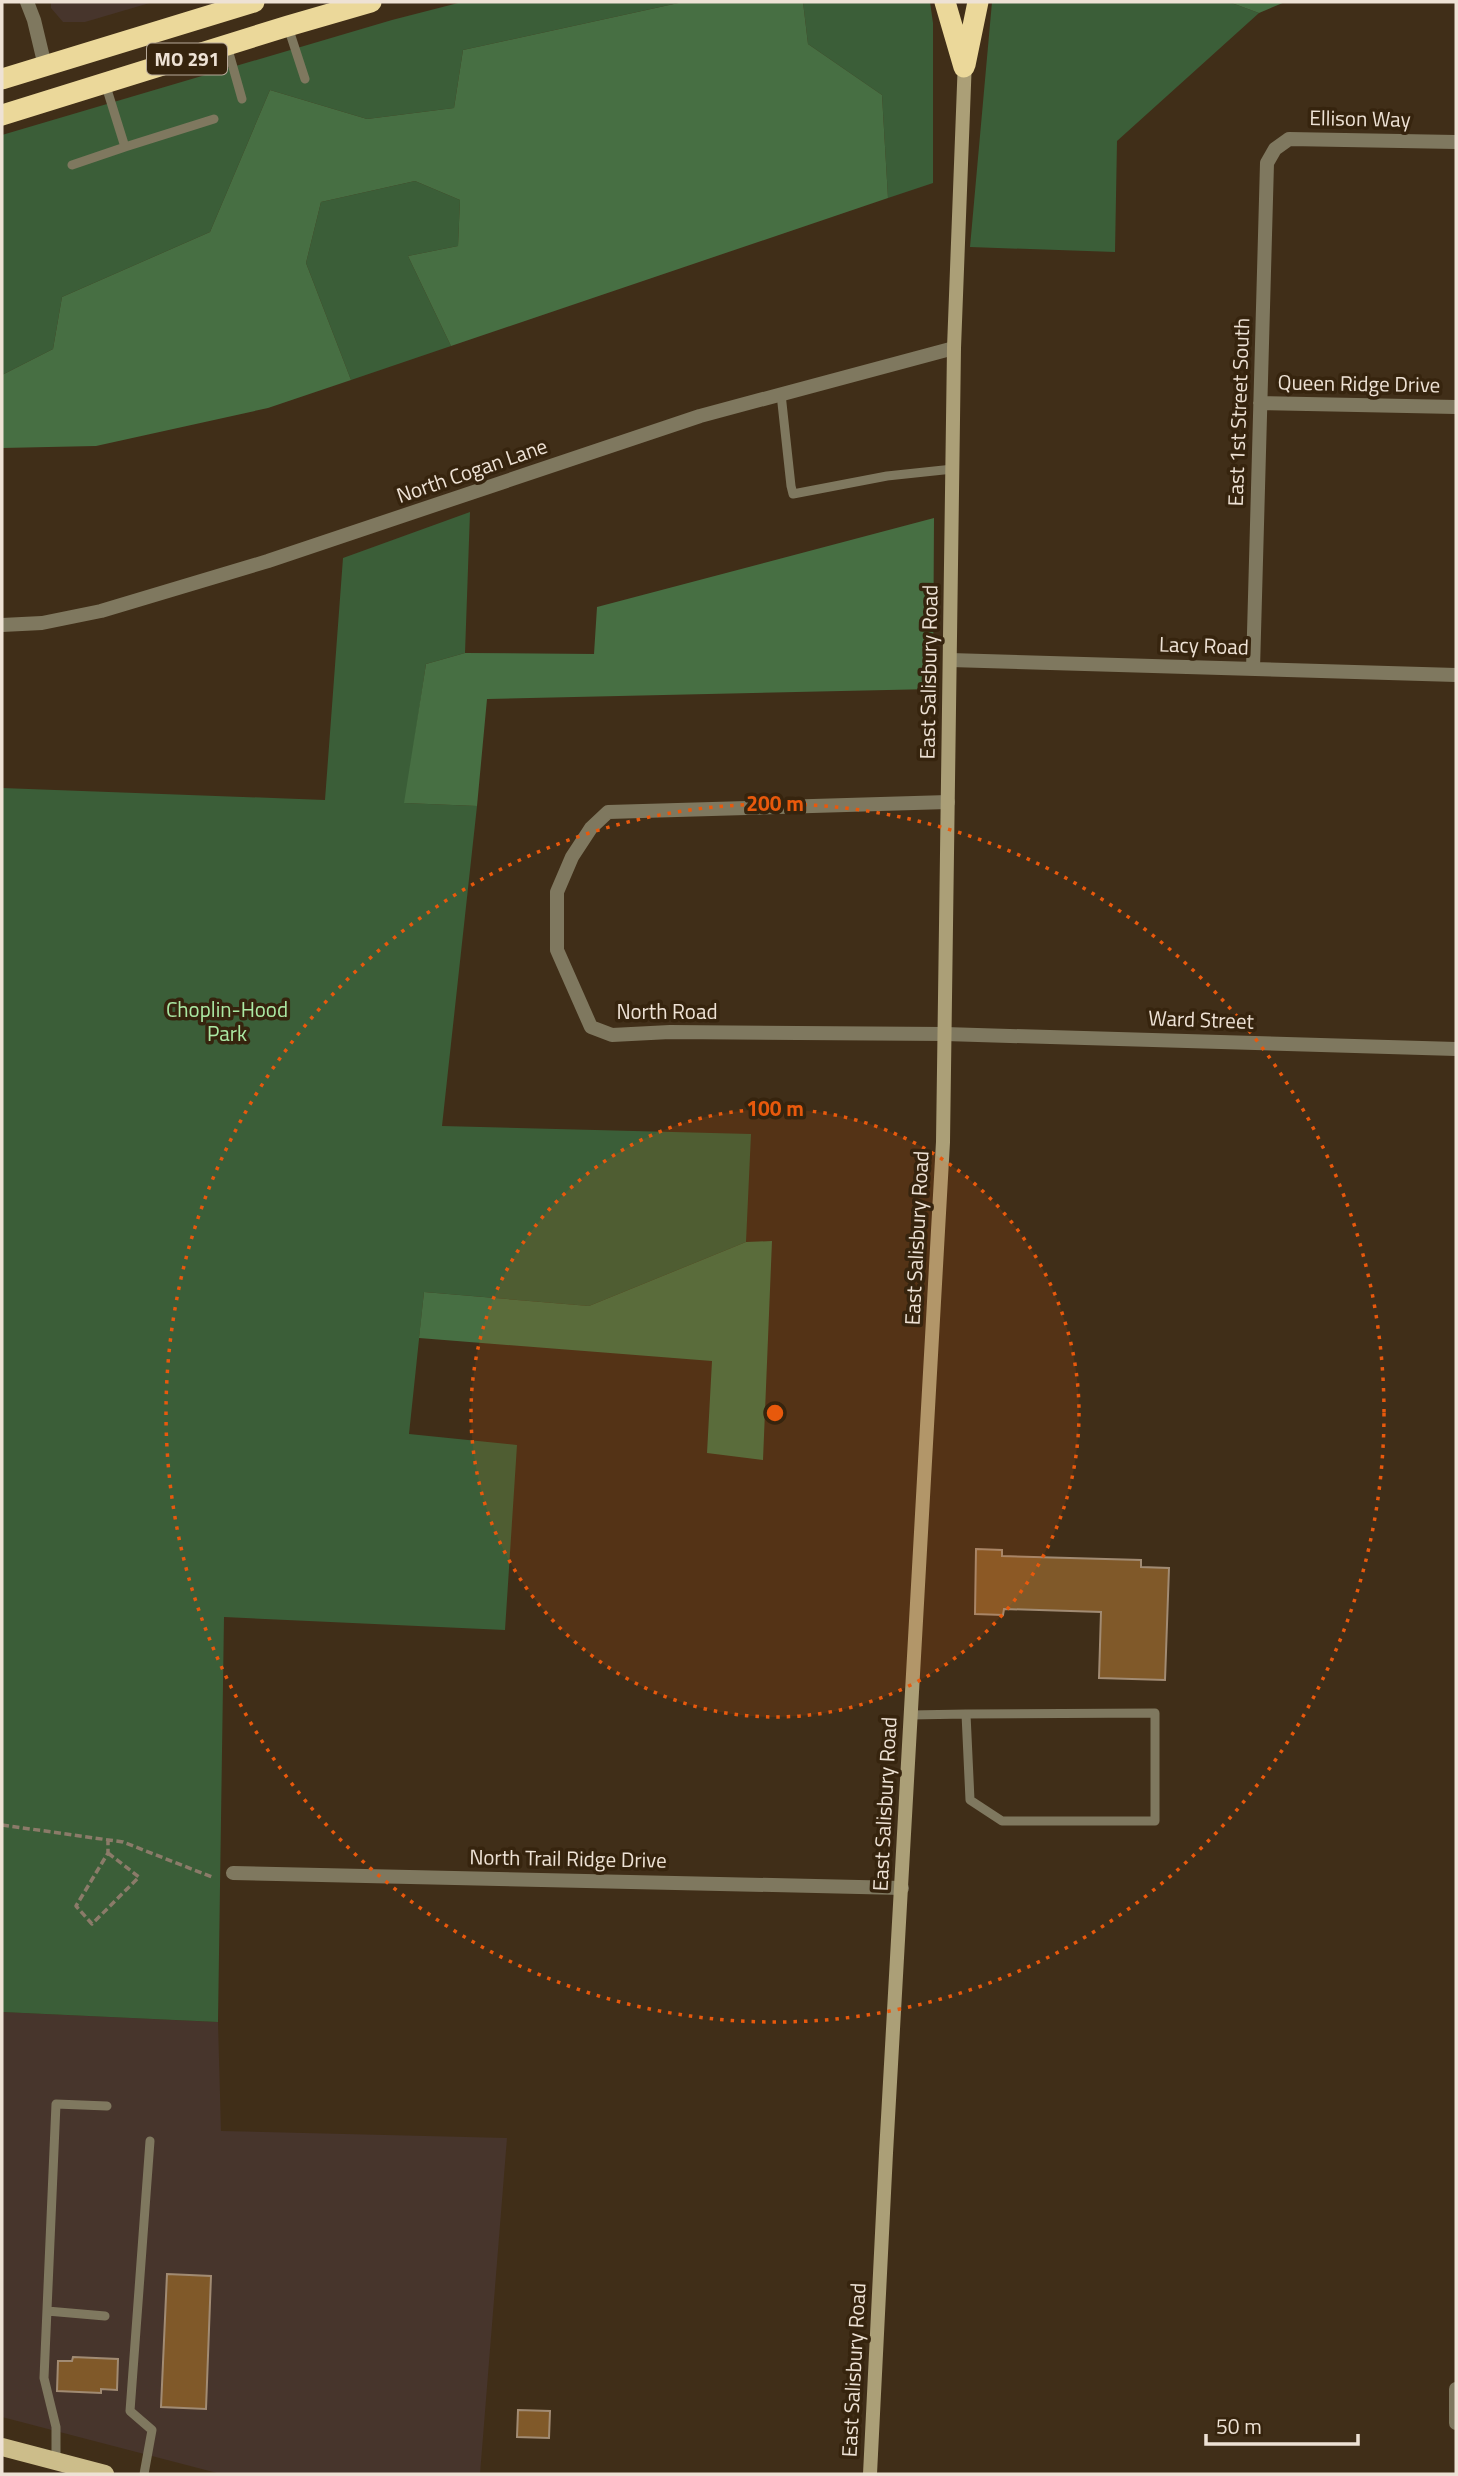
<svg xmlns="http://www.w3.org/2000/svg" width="1458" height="2476" viewBox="0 0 1458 2476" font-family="'Titillium Web',sans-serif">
  <rect width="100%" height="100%" fill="#402e18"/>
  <!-- commercial -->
  <path fill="#47352c" d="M51,2H153L85,22H63L51,8Z
    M2,2012L218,2022L221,2131L507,2138L480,2474H221L2,2417Z"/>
  <!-- green -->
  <path fill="#3b5e38" d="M462,2H683L463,50L454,108L367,119L270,90L210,232L62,297L53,349L2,375V135L392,20Z
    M803,2H930L933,23V183L888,198L882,95L808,44Z
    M992,2H1229L1259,13L1117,141L1115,252L970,247Z
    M415,181L460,200L458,246L408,256L451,346L351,380L306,263L321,202Z
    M470,512L465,653L426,664L405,803L477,806L442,1126L751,1134L746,1242L589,1306L424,1292L409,1434L517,1445L505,1630L224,1617L218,2022L2,2012V788L325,800L343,558Z"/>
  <!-- forest -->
  <path fill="#476f43" d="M683,2H803L808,44L882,95L888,198L451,346L408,256L458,246L460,200L415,181L321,202L306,263L351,380L268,408L96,446L2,448V375L53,349L62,297L210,232L270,90L367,119L454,108L463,50Z
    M1229,2H1285L1259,13Z
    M934,518L933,689L487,699L477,806L404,803L426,664L465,653L594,654L597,607Z
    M772,1241L763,1460L707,1453L712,1361L419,1338L424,1292L589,1306L746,1242Z"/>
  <!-- building -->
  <path fill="#805929" stroke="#a18b73" stroke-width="2" d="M976,1549L1002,1550V1556L1141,1560V1567L1169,1568L1165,1680L1099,1678L1101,1612L1004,1609L1003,1615L975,1614Z
    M167,2274L211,2276L206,2409L161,2407Z
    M73,2357L118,2359L117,2390L101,2389V2393L57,2391L58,2361H72Z
    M518,2410L550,2411L549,2438L517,2437Z"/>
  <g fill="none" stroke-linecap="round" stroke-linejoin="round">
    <!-- path -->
    <path stroke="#8b7b69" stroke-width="3.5" stroke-dasharray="7 3.5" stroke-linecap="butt" d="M2,1825L123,1842L212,1877
      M108,1853L139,1877L92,1924L76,1906L108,1853V1840"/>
    <!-- lane -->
    <path stroke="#7f785f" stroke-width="9" d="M288,27L305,79
      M227,46L242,99
      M125,147L214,119
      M72,165L125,147L105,83
      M781,394L791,486L793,494L887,476L953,469
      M911,1715L966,1714L970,1800L1002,1821H1155V1713L966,1714
      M47,2311L105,2316
      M56,2461V2427L44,2378L56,2104L107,2106
      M144,2474L152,2430L130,2411L150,2141"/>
    <!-- street -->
    <path stroke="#7f785f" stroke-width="14" d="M27,2L34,20L45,66
      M1260,403L1456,407
      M2,625L42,623L101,611L268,561L700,416L954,348
      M950,660L1456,675
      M1253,669L1267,163L1275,149L1289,139L1456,142
      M948,802L608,812L591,828L572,857L557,892V950L591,1027L612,1035L670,1032L945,1034L1456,1049
      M233,1873L902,1888
      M1456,2389V2423"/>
    <!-- secondary -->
    <path stroke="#ab9f77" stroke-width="14" d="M870,2474L886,2153L943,1142L954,348L965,59"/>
    <!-- primary -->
    <path stroke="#ccbd8a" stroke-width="18" d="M2,2447L105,2474"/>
    <!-- highway -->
    <path stroke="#ebd89a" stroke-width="21" d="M945,2L964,67
      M965,65L978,2
      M2,79L254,2
      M2,115L288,26L371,2"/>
  </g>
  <!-- distance rings -->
  <circle cx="775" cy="1413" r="304" fill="#e8590c" fill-opacity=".12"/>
  <g fill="none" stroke="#e8590c" stroke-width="3.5" stroke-dasharray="3.5 7">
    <circle cx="775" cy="1413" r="304"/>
    <circle cx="775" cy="1413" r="609"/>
  </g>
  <g text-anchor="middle" stroke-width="7" stroke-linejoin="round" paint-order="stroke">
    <!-- shield labels -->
    <rect fill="#36240e" stroke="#b7a999" stroke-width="2" x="147" y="43.5" width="80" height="31" rx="5"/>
    <g font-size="19" font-weight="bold" fill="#eee2d5">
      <text x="187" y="66">MO 291</text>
    </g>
    <!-- street labels -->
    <g font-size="21" fill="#eee2d5" stroke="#36240e">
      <text transform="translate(1360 119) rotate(1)" y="7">Ellison Way</text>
      <text transform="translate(1359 384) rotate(1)" y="7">Queen Ridge Drive</text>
      <text transform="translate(1239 412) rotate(-88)" y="7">East 1st Street South</text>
      <text transform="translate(472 471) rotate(-19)" y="7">North Cogan Lane</text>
      <text transform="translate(1204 646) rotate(2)" y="7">Lacy Road</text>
      <text transform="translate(929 672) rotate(-89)" y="7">East Salisbury Road</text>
      <text x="667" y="1019">North Road</text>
      <text transform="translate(1201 1020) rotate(2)" y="7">Ward Street</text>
      <text transform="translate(917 1238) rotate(-87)" y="7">East Salisbury Road</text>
      <text transform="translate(885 1804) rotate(-87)" y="7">East Salisbury Road</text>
      <text transform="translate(568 1859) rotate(1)" y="7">North Trail Ridge Drive</text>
      <text transform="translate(854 2370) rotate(-87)" y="7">East Salisbury Road</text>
    </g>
    <!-- park labels -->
    <g font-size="21" fill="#abe9a4" stroke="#36240e">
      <text x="227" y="1017">Choplin-Hood<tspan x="227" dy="24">Park</tspan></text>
    </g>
  </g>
  <circle cx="775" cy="1413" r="10" fill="#e8590c" stroke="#36240e" stroke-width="3.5"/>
  <g font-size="21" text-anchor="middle" font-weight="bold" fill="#e8590c" stroke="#36240e" stroke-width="7" stroke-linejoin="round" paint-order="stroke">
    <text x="775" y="811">200 m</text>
    <text x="775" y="1116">100 m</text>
  </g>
  <!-- border -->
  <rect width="1458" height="2476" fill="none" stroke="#eee2d5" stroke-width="7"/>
  <!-- scale -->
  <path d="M1206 2434v10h152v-10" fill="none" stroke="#eee2d5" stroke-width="3.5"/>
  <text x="1216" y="2434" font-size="21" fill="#eee2d5" stroke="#36240e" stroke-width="5" paint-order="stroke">50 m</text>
</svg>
